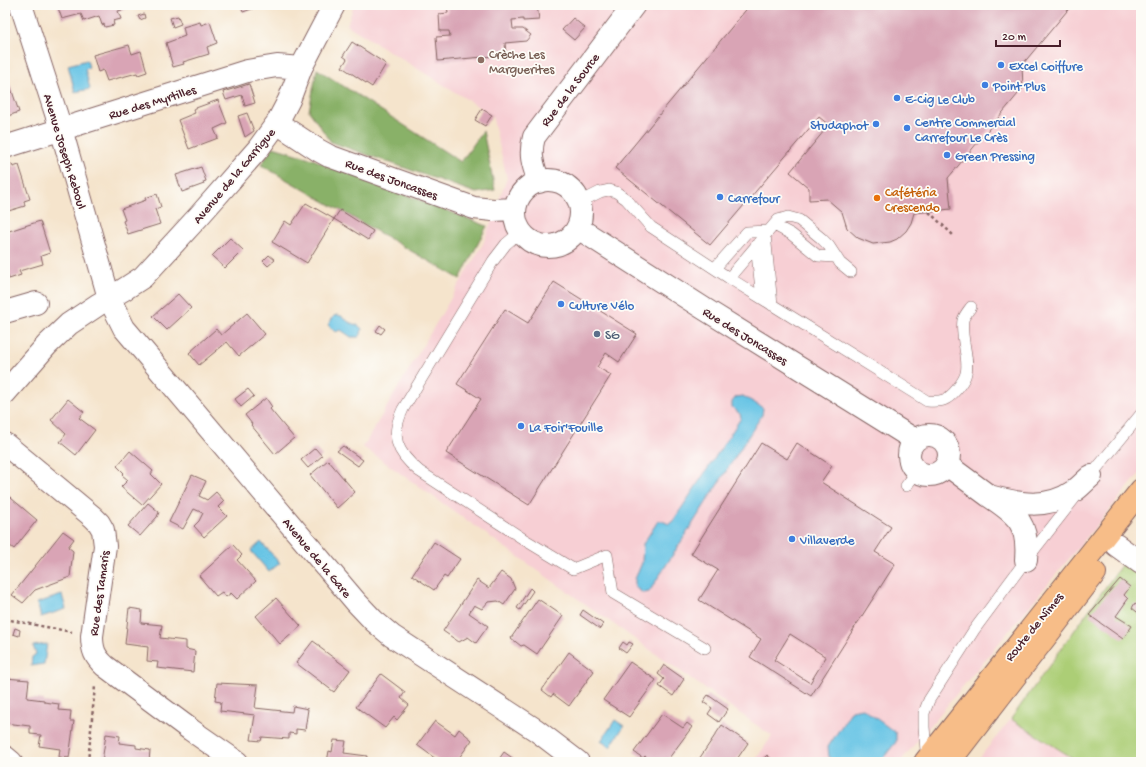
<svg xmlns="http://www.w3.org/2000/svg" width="1146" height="767" viewBox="0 0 1146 767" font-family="'Gochi Hand',sans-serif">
  <rect width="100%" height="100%" fill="#fdfcf7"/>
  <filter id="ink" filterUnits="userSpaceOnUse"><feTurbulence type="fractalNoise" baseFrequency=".025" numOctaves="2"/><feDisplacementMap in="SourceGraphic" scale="8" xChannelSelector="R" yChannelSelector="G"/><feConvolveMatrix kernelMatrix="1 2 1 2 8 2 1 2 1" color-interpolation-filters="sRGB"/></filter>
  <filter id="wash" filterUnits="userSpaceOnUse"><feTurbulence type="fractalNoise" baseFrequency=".012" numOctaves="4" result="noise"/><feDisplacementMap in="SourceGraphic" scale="16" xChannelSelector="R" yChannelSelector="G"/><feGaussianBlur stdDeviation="0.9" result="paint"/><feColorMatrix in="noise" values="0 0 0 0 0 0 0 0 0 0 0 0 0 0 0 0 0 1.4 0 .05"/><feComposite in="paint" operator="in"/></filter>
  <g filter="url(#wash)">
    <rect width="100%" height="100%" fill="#f5e4cc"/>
    <!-- built -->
    <path fill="#f7cfd4" d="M354,5H1141V472L900,762H754L772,736L363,447L483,244L507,178L492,115L347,25Z
      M1011,719L1079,762H976Z"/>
    <!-- green -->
    <path fill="#acce76" stroke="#7b7650" d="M1122,564L1141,577V762H1079L1011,719Z"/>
    <!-- forest -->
    <path fill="#89b167" stroke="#6a6849" d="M317,69L461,162L483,131L495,190L476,193L331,142L309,111Z
      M273,147L307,157L487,226L460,279L261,165Z"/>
    <!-- water -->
    <path fill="#67c4e5" stroke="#587288" d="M87,60L89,68L85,69L90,89L75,92L68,65Z
      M337,315C344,316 344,319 349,322C354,325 358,324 362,329L361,334L359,337H351L341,330L335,332L328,325L334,316Z
      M743,396L763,408L762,415L649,592L643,593L635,587V579L642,563L643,544L658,521H662L669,524L673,521L741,418L740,414L732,407V402L736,397Z
      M261,542L280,563L269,572L251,551Z
      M62,595L66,609L41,617L37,603Z
      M47,644L44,664L31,666L32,657L36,654L33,646Z
      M862,708L896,733V742L880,762H835L829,757L828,747L852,710Z
      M615,720L624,726L610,747L601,741Z"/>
    <g id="blocks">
      <!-- building -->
      <path fill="#d9a4b5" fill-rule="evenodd" d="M57,5H132L133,7L118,11L121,19L113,21L114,25L105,27L104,24L102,25L99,16L84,21L81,14L62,19Z
        M240,5H263L243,12Z
        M447,5H537L539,20L523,21V19L512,20L513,29H523L531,35L526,41L505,43L506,55L438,61L436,37L450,36L449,31H440L439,14L448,13Z
        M750,5H1072L1022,65L1023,88L948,178L951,209L914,213L911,223L906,231L897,239L890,242L873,244L858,238L847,228L842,212L827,199L809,200V188L790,172L829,125L819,117L710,245L615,168Z
        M144,14L145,18L140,20L138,16Z
        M178,16L181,24L173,27L170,18Z
        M573,18L585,28L574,40L562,30Z
        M200,22L201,25L210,22L217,43L207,47L209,54L183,62L184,64L173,67L166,43L185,36L183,27Z
        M352,42L386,64L372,87L342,67L347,59L343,56Z
        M129,45L132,54L141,51L147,72L138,75L137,73L107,81L103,70L98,72L93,55Z
        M5,70L19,112L5,117Z
        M249,84L255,103L245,106L242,95L226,100L223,92Z
        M218,100L227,123L214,129L218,138L189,149L178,120L195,113L193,109Z
        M482,109L492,115L485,126L475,120Z
        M247,113L254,131L245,137L238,116Z
        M12,164L13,167L19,165L30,199L24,201L25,206L5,212V166Z
        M201,167L206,181L203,182L204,184L182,192L176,175Z
        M157,194L161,207L155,209L160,224L128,234L123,221L125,220L121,209L146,200L145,198Z
        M306,203L334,219L340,210L373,231L368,240L334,219L307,263L272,242L285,221L291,225Z
        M40,221L50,253L41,256L43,264L19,271L21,275L9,279L5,268V239L9,238L6,232Z
        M230,238L243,250L225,268L212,256Z
        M269,255L275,260L268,266L263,261Z
        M554,282L637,334L619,362L606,353L597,367L611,375L529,505L446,453L481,399L457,384L505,309L528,323Z
        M178,294L191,308L167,330L153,316Z
        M247,313L265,334L239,356L227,342L199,365L189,353L216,329L221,335Z
        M380,325L385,329L381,334L376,331Z
        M248,389L254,396L241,407L235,399Z
        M266,398L272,407L270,409L294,438L275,454L251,425L252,424L245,415Z
        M68,399L84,412L79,418L95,430L76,455L60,442L66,434L51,420Z
        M761,443L787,459L797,443L832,466L821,482L891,527L875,552L895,564L811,696L750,657L761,639L699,600L718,570L691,554ZM790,634L826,657L810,683L774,660Z
        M343,446L363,460L358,466L337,451Z
        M315,448L322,456L308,468L301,460Z
        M130,451L153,471L151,474L161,484L142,505L121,487L128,480L122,475L124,473L117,466Z
        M328,460L355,492L337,508L310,475Z
        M192,475L206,481L199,496L207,500L216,492L224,501L218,507L227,516L204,537L194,526L199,521L203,513L194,509L183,529L169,522Z
        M5,493L37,520L14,549L5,542Z
        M148,503L159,512L157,517L140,536L128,526Z
        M63,531L74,539L68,547L73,551L70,577L35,590L23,603L12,595Z
        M434,542L460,559L447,578L444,576L434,590L412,575Z
        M233,545L242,555L237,560L256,581L237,599L231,593L226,597L222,592L216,596L199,576Z
        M501,572L511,579L515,589L504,605L498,601L488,602L482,609L474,605L469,613L488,626L476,643L468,637L459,642L443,631L477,580L489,588Z
        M1120,579L1130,587L1124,595L1128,599L1116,616L1132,626L1123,639L1089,615Z
        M530,588L533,591L520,610L517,608Z
        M276,598L301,626L280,644L256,616Z
        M538,599L563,616L537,654L524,645L521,646L511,638Z
        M1135,603L1141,607V615L1132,608Z
        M129,608L142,610L141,623L162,625L160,638L186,641V649L195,651L193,672L157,668L158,662L147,661L148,647L125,644Z
        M583,610L603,624L600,629L580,615Z
        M15,628L20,630L19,636L13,634Z
        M313,641L320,646L319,647L350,670L334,692L296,663Z
        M623,642L627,645L629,642L633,644L626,653L619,648Z
        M569,652L594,671L569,706L553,694L551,697L542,690Z
        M630,662L656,680L629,717L603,700Z
        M664,665L684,679L673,696L659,686L664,679L658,674Z
        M381,674L405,692L401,698L409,705L397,720L394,717L385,728L356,707Z
        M5,678L29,680L27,698L44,700V702L59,704L58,710L71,711L70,721H74L69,758L59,757L60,749L39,746L41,735L30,734V726L5,723Z
        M217,683L258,685L255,708L292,712L293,706L308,709L305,730L296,729V734L289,733V739L262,737L261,741L251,740L255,715L220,711L221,702L215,701Z
        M708,695L728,709L719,722L708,714L712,708L703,702Z
        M662,714L683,728L687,723L692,727L666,762H653L645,756L643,758L634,752Z
        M435,721L455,735L459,729L472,740L456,762H440L417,745Z
        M722,725L748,743L735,762H697Z
        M106,734L120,736L119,743L136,745V748L150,750L149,762H102Z
        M334,740L346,741L344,753L367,756L366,762H327L329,751L332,752Z
        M504,752L518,762H497Z
        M767,755L775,762H761Z"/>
    </g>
  </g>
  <g filter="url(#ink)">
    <use href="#blocks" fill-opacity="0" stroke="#866463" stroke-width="1"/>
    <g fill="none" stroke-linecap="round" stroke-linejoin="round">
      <!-- lane casing -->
      <g stroke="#866463" stroke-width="12">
        <path id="lane" d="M580,202L600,192L609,190L616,192L626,199L651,227L729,278L927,401C942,402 947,401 957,389C960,385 965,379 966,373C970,359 960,337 963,320C964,316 968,311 971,307
          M774,225L791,234L818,256L836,257
          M520,232L506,244L493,261L403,409C390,436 396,452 419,471L525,540L573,569L607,555L613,593L705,648
          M765,234L772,305
          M756,245L762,298
          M715,268L747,232L768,231
          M729,278L778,220L788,217L799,220L821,238L829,246L840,263L851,272
          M1088,479L1141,414
          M906,486L917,472
          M928,758L926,750L924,727V713L929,700L974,630L1026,560L1077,495"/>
      </g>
      <!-- street casing -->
      <g stroke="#866463" stroke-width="24">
        <path id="street" d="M21,5L61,129L109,298L124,328L356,602L374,621L392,636L536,730L578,762
          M277,123L318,150L329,156L474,208L493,210L515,209
          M5,147L247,71L277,66L301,68
          M515 213a33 33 0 1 1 66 0a33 33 0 1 1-66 0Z
          M539,182C533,165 529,155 534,137L634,5
          M578,228L703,308L915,440
          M5,312L36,303
          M5,393L47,345L69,324L99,304L123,290L143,277L199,216L258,149L277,123L289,100L301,68L334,5
          M909 455a20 20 0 1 1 40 0a20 20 0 1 1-40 0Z
          M5,444L93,517L99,523L103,530L105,546L92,636C92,650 95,657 105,666L191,730L237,762
          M947,465L989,496
          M1116,545L1141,563
          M1026,560C1029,524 1018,515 989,496C1019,504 1047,510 1074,491C1080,487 1085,481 1091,476
          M5,757L11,762"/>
      </g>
      <!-- primary casing -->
      <g stroke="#866463" stroke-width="24">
        <path id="primary" d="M925,762L1141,490
          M949,762L1095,573"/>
      </g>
      <!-- path -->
      <path stroke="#866463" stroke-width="2.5" stroke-dasharray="3 3" stroke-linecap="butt" d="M929,212L954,236
        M1137,534L1141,529
        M5,619L72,632
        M88,762L95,686"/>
      <!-- lane -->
      <use href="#lane" stroke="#fff" stroke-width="11"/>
      <!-- street -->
      <use href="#street" stroke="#fff" stroke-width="22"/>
      <!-- primary -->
      <use href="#primary" stroke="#f7bd88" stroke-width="22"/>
    </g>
  </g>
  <!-- markers -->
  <circle fill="#8d6e63" stroke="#fdfcf7" stroke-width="1.5" cx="481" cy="60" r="4"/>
  <g fill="#3f7fe0" stroke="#fdfcf7" stroke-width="1.5">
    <circle cx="1001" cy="65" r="4"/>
    <circle cx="985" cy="85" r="4"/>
    <circle cx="897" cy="98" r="4"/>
    <circle cx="876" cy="124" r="4"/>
    <circle cx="907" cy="128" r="4"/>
    <circle cx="947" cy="155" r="4"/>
    <circle cx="720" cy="197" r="4"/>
    <circle cx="561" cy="304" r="4"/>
    <circle cx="521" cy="426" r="4"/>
    <circle cx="792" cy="539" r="4"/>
  </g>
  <circle fill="#e8710a" stroke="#fdfcf7" stroke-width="1.5" cx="877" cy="198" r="4"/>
  <circle fill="#5c6f8a" stroke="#fdfcf7" stroke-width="1.5" cx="597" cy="334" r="4"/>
  <g text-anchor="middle" stroke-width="3.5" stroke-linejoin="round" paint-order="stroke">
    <!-- education labels -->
    <g font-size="13" fill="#785e54" stroke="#fdfcf7" text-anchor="start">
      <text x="489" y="58">Crèche Les<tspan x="489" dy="15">Marguerites</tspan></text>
    </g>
    <!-- shop labels -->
    <g font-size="13" fill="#366cbe" stroke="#fdfcf7" text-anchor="start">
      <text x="1009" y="70">Excel Coiffure</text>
      <text x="993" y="90">Point Plus</text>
      <text x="905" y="103">E-Cig Le Club</text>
      <text x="915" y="126">Centre Commercial<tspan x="915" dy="15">Carrefour Le Crès</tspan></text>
      <text x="868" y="129" text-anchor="end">Studaphot</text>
      <text x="955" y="160">Green Pressing</text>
      <text x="728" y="202">Carrefour</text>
      <text x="569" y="309">Culture Vélo</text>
      <text x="529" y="431">La Foir'Fouille</text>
      <text x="800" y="544">Villaverde</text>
    </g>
    <!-- street labels -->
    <g font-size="13" fill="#4a1f2b" stroke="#fdfcf7">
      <text transform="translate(569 89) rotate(-53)" y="5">Rue de la Source</text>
      <text transform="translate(152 101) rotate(-17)" y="5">Rue des Myrtilles</text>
      <text transform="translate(66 151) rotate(73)" y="5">Avenue Joseph Reboul</text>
      <text transform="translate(233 175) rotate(-50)" y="5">Avenue de la Garrigue</text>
      <text transform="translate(392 178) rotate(20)" y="5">Rue des Joncasses</text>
      <text transform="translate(746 335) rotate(32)" y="5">Rue des Joncasses</text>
      <text transform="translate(318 557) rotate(50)" y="5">Avenue de la Gare</text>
      <text transform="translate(98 593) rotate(-82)" y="5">Rue des Tamaris</text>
      <text transform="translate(1033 626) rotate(-51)" y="5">Route de Nîmes</text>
    </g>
    <!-- food labels -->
    <g font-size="13" fill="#c56008" stroke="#fdfcf7" text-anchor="start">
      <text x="885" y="196">Cafétéria<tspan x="885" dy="15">Crescendo</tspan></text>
    </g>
    <!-- service labels -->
    <g font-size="13" fill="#4e5e75" stroke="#fdfcf7" text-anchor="start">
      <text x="605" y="339">SG</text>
    </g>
  </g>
  <!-- margin -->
  <rect width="1146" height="767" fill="none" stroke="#fdfcf7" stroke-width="20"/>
  <!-- scale -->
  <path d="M996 40v6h64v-6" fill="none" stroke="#4a1f2b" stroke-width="2"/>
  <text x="1002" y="40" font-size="12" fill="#4a1f2b" stroke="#fdfcf7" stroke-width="3" paint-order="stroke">20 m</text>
</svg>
